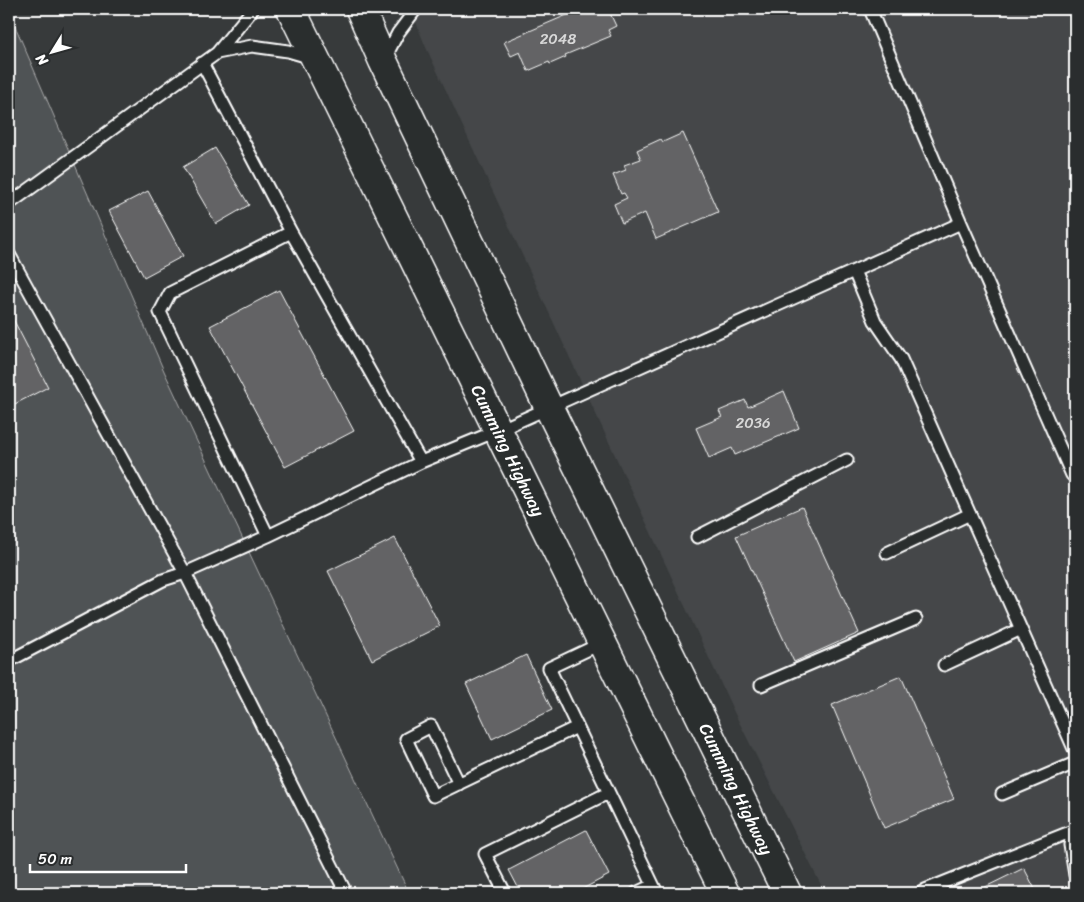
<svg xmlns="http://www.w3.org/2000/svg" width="1084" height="902" viewBox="0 0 1084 902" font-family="Sriracha,sans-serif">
  <rect width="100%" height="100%" fill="#373a3b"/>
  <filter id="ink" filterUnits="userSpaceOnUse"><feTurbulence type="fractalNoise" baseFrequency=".02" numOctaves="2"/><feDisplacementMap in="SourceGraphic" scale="10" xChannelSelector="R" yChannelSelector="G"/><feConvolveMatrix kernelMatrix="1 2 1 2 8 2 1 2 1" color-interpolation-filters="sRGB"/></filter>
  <g filter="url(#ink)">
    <!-- built -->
    <path fill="#444748" d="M411,9H1075V893H825L734,712L424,43Z"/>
    <!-- green -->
    <path fill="#505354" stroke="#a8a9aa" d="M9,12L164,371L409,893H9Z"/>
    <!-- building -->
    <path fill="#636465" stroke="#fff" d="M581,9H599L601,12L608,9L616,26L608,30L611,36L565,55L566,57L550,64L549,62L528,71L520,52L511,56L504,42Z
      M683,133L718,212L656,239L645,213L622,223L614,204L627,198L624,193L621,194L613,175L626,170L624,165L641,159L637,150L661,139L663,142Z
      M215,148L249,205L216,224L183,167Z
      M148,191L183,256L144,277L109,211Z
      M279,290L354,431L285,467L210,326Z
      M10,313L48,387L9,407V314Z
      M784,391L799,428L735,455L732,448L709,458L696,428L722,417L719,411L745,400L748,407Z
      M802,507L859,633L794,662L736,536Z
      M395,538L440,626L372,660L328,571Z
      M526,655L552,710L492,739L466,684Z
      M901,676L954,799L884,828L832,705Z
      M586,830L609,875L575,893H521L509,870Z
      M1024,868L1037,893H973Z"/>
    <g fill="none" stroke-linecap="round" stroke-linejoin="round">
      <!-- lane casing -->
      <g stroke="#fff" stroke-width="15">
        <path id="lane" d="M253,9L217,53L252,46L288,51L312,58
          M870,9L961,223
          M385,58L398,33L416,9
          M202,63L291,232
          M9,204L217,53
          M9,254L185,573L163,580L9,661
          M854,271L875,321L901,359L1075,751
          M268,536L160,312L170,293L291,232L421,462
          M697,537L847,460
          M887,553L970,514
          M602,643L549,668L657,893
          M944,665L1021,629
          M761,685L916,619
          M459,784L431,726L406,739L433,796L577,727
          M1002,794L1075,763
          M1073,831L1070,845L1075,875
          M346,893L185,573L268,536L421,462L499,430L961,223L1072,475
          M505,893L485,854L608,793
          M636,893L653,885
          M921,893L925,890L1075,830"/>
      </g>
      <!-- primary casing -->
      <g stroke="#fff" stroke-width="31">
        <g id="primary">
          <path id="s1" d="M291,9L725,893"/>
          <path id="s2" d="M360,9L383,61L549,408L787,893"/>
        </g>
      </g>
      <!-- lane -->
      <use href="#lane" stroke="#2a2d2e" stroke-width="11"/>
      <!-- primary -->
      <use href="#primary" stroke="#2a2d2e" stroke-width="28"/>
    </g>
  </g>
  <g text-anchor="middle" stroke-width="4" stroke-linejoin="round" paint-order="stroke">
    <!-- number labels -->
    <g font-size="15" fill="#d8d8d8">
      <text x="558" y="44">2048</text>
      <text x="753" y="428">2036</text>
    </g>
    <!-- street labels -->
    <g font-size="18" fill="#fff" stroke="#2a2d2e">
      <text dy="6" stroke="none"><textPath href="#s1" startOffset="492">Cumming Highway</textPath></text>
      <text dy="6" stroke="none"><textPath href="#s2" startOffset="866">Cumming Highway</textPath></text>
    </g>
  </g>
  <!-- margin -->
  <rect width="1084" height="902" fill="none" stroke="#2a2d2e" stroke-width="30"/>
  <rect x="15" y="15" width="1054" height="872" fill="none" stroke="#fff" stroke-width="2" filter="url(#ink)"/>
  <!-- north arrow -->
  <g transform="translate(52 52) rotate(233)" stroke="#2a2d2e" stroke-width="4" paint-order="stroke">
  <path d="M0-4L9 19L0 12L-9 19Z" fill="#ffffff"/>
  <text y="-8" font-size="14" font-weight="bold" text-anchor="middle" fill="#ffffff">N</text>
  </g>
  <!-- scale -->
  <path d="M30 864v8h156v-8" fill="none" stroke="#ffffff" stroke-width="2.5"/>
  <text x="38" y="864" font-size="15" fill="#ffffff" stroke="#2a2d2e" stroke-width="4" paint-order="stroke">50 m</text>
</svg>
